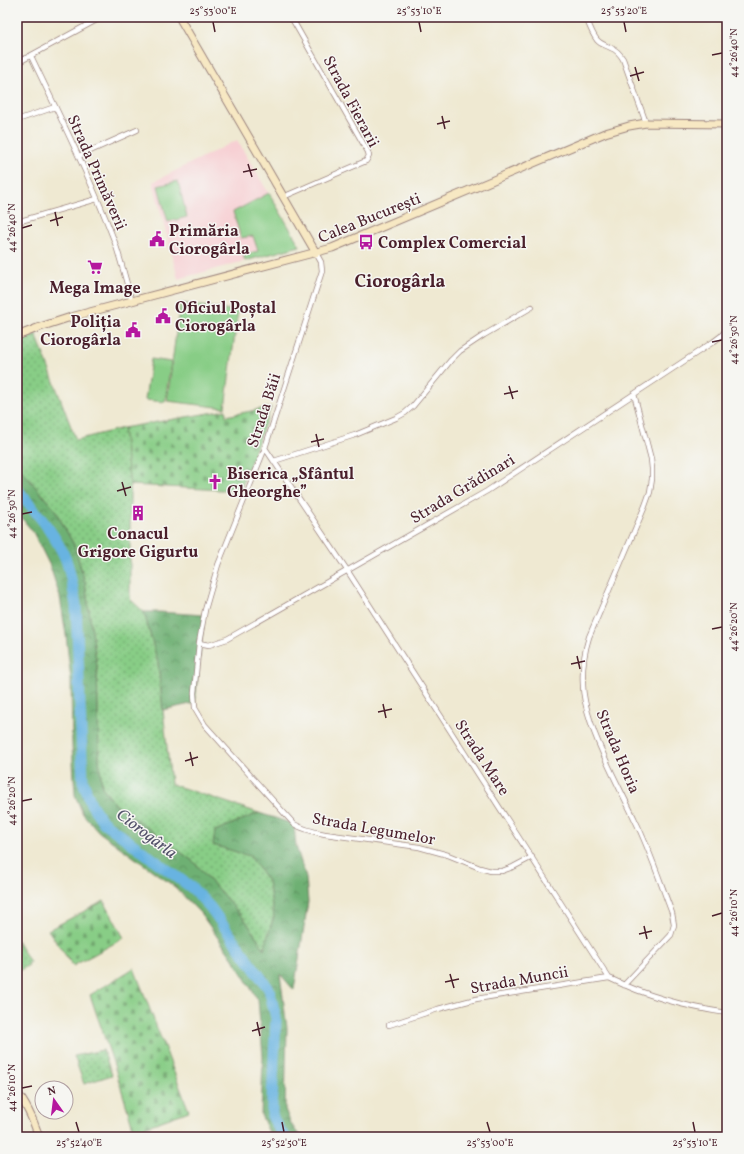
<svg xmlns="http://www.w3.org/2000/svg" width="744" height="1154" viewBox="0 0 744 1154" font-family="Vollkorn,serif">
  <defs>
    <pattern id="grass-dots" width="8" height="8" patternUnits="userSpaceOnUse"><rect width="8" height="8" fill="#88cd86"/><path d="M2 2h.1M6 6h.1" fill="none" stroke="#71a66e" stroke-width="1.8" stroke-linecap="round"/></pattern>
    <pattern id="forest-crowns" width="20" height="18" patternUnits="userSpaceOnUse"><rect width="20" height="18" fill="#6eb073"/><path d="M2 6a3 3 0 1 1 6 0M12 15a3 3 0 1 1 6 0" fill="none" stroke="#5c8f5f"/></pattern>
    <pattern id="cemetery-stones" width="16" height="16" patternUnits="userSpaceOnUse"><rect width="16" height="16" fill="#88cd86"/><path d="M2 7V4a2 2 0 0 1 4 0v3zM10 15v-3a2 2 0 0 1 4 0v3z" fill="#71a66e"/></pattern>
  </defs>
  <rect width="100%" height="100%" fill="#f6f6f2"/>
  <filter id="ink" filterUnits="userSpaceOnUse"><feTurbulence type="fractalNoise" baseFrequency=".025" numOctaves="2"/><feDisplacementMap in="SourceGraphic" scale="8" xChannelSelector="R" yChannelSelector="G"/><feConvolveMatrix kernelMatrix="1 2 1 2 8 2 1 2 1" color-interpolation-filters="sRGB"/></filter>
  <filter id="wash" filterUnits="userSpaceOnUse"><feTurbulence type="fractalNoise" baseFrequency=".012" numOctaves="4" result="noise"/><feDisplacementMap in="SourceGraphic" scale="16" xChannelSelector="R" yChannelSelector="G"/><feGaussianBlur stdDeviation="0.9" result="paint"/><feColorMatrix in="noise" values="0 0 0 0 0 0 0 0 0 0 0 0 0 0 0 0 0 1.4 0 .05"/><feComposite in="paint" operator="in"/></filter>
  <g filter="url(#wash)">
    <rect width="100%" height="100%" fill="#efe9d2"/>
    <!-- built -->
    <path fill="#f7cfd3" d="M237,140L300,246L178,279L153,182Z"/>
    <!-- grass -->
    <path fill="url(#grass-dots)" stroke="#697658" d="M36,334L76,440L123,428L130,485V599L144,612L158,663L171,784L259,813L215,831L214,845L250,856L268,881L274,916L264,949L246,921L194,862L115,804L102,787L99,759L97,667L85,582L74,545L55,510L17,465V342Z
      M17,940L30,962L28,963L29,965L17,972Z
      M103,1050L112,1075L84,1084L74,1056Z"/>
    <!-- forest -->
    <path fill="url(#forest-crowns)" stroke="#5c684f" d="M17,465L55,510L74,545L85,582L97,667L99,759L102,787L115,804L194,862L246,921L264,949L274,916L268,881L250,856L213,845L215,831L259,813L294,824L296,846L306,878L308,902L294,990L280,974L287,1028L285,1109C289,1120 293,1129 301,1137H271L261,1115L263,1057L258,1000L233,959L201,914L175,887L99,832L83,814L75,795L72,747L71,681L66,635L60,597L50,566L33,532L17,512Z
      M144,612H159L204,615L195,703L163,710L158,663Z"/>
    <!-- cemetery -->
    <path fill="url(#cemetery-stones)" stroke="#697658" d="M271,407L240,491L130,485L123,428L226,410V416Z
      M104,901L124,938L73,966L48,930Z
      M134,968L189,1111L134,1131L115,1068L90,995Z"/>
    <!-- park -->
    <path fill="#88cd86" stroke="#697658" d="M178,181L187,217L168,222L158,186Z
      M269,193L300,246L245,261L243,255L258,251L253,236L241,238L233,212Z
      M180,303L238,311L225,408L167,401Z
      M151,359L171,362L165,402L145,400Z"/>
    <g fill="none" stroke-linecap="round" stroke-linejoin="round">
      <!-- river -->
      <path stroke="#68b3e1" stroke-width="11" d="M17,489C35,511 55,533 66,560C71,574 73,589 76,605L83,781L91,804L103,822L192,888L210,907L269,989L276,1018L272,1101V1116L280,1131L285,1137"/>
    </g>
  </g>
  <g filter="url(#ink)">
    <g fill="none" stroke-linecap="round" stroke-linejoin="round">
      <!-- street casing -->
      <g stroke="#9c847e" stroke-width="6">
        <path id="street" d="M586,17C589,25 592,34 597,40C601,45 606,45 611,48C617,50 620,54 623,59L646,123
          M31,56C60,117 90,177 114,240C121,260 126,281 132,302
          M17,63L102,17
          M17,120L55,107
          M79,156L137,130
          M283,197L366,161L369,156L368,152L291,17
          M17,222L97,199
          M316,253L321,262L322,271L265,448L218,565L205,610L199,643L194,693L195,708L205,725L294,824C304,830 314,832 325,834L419,847L448,855L480,868L491,871H502L513,867L532,857
          M265,448L347,570L609,978C646,996 686,1007 727,1013
          M274,461L355,435L396,418L405,413L413,406L451,360L460,351L484,335L532,307
          M199,643L209,645L227,639L487,491L713,342L721,336L727,329
          M624,985L671,935L674,925L672,913C660,882 650,850 635,820C620,788 602,757 591,723C587,711 583,698 583,685C582,669 584,653 589,637L645,506L650,492L652,479V469L651,459L634,394
          M389,1025L438,1009L476,999L609,978"/>
      </g>
      <!-- secondary casing -->
      <g stroke="#9c847e" stroke-width="9">
        <path id="secondary" d="M179,17L316,253
          M17,336L40,327L71,317L332,248L605,133L629,126L646,123L727,124
          M17,1093C28,1106 34,1122 39,1137"/>
      </g>
      <!-- street -->
      <use href="#street" stroke="#fff" stroke-width="4.5"/>
      <!-- secondary -->
      <use href="#secondary" stroke="#f7e8c3" stroke-width="7"/>
    </g>
  </g>
  <!-- ticks -->
  <path fill="none" stroke="#4a1f2b" stroke-width="1.5" d="M213,22L215,32M419,22L421,32M624,22L626,32M712,55L722,53M635,67L639,81M630,76L644,72M442,116L445,129M437,124L450,121M248,164L252,177M243,172L257,169M55,212L58,226M50,221L63,217M22,228L32,225M712,342L722,340M509,386L513,399M504,394L518,391M316,434L319,447M311,442L324,439M122,482L126,496M117,491L131,487M22,514L32,512M712,629L722,627M577,656L580,669M571,664L585,661M383,704L386,718M378,712L392,709M190,752L193,766M185,761L198,757M22,801L32,799M712,916L722,913M644,926L647,939M639,934L652,931M450,974L454,988M445,982L459,979M257,1022L260,1036M252,1031L265,1027M22,1088L32,1086M76,1122L79,1132M282,1122L284,1132M487,1122L490,1132M693,1122L695,1132"/>
  <!-- icons -->
  <defs>
    <g id="civic-bare" transform="scale(1.2)"><path d="M-.6-6.5H3V-4.5H.6V-3L4-1V1h2V6H-6V1h2V-1L-.6-3ZM-1.2 2.5V6h2.4V2.5Z" fill="#b5179e" stroke="#f6f6f2" stroke-width="2.5" paint-order="stroke"/></g>
    <g id="bus-bare" transform="scale(1.2)"><path d="M-5-6H5V4H4V6H2V4H-2V6H-4V4H-5ZM-3.5-4V0h7V-4ZM-3.5 1.2v1.5H-2V1.2ZM2 1.2v1.5H3.5V1.2Z" fill="#b5179e" stroke="#f6f6f2" stroke-width="2.5" paint-order="stroke"/></g>
    <g id="supermarket-bare" transform="scale(1.2)"><path d="M-6-5.5h2.5l.6 2H6L4.5 2H-2.5L-4.4-4H-6ZM-1.5 3.2a1.3 1.3 0 1 0 .1 0ZM3 3.2a1.3 1.3 0 1 0 .1 0Z" fill="#b5179e" stroke="#f6f6f2" stroke-width="2.5" paint-order="stroke"/></g>
    <g id="church-bare" transform="scale(1.2)"><path d="M-1.2-6h2.4v3.5h3.3v2.4h-3.3V6h-2.4V-.1h-3.3v-2.4h3.3Z" fill="#b5179e" stroke="#f6f6f2" stroke-width="2.5" paint-order="stroke"/></g>
    <g id="building-bare" transform="scale(1.2)"><path d="M-4-6H4V6H1V3H-1V6H-4ZM-2.5-4.3h1.7v1.8h-1.7ZM.8-4.3h1.7v1.8H.8ZM-2.5-1h1.7V.8h-1.7ZM.8-1h1.7V.8H.8Z" fill="#b5179e" stroke="#f6f6f2" stroke-width="2.5" paint-order="stroke"/></g>
  </defs>
  <g fill-rule="evenodd">
    <use href="#civic-bare" x="157" y="239"/>
    <use href="#bus-bare" x="366" y="242"/>
    <use href="#supermarket-bare" x="95" y="267"/>
    <use href="#civic-bare" x="163" y="316"/>
    <use href="#civic-bare" x="133" y="330"/>
    <use href="#church-bare" x="215" y="482"/>
    <use href="#building-bare" x="138" y="513"/>
  </g>
  <g text-anchor="middle" stroke-width="3" stroke-linejoin="round" paint-order="stroke">
    <!-- street labels -->
    <g font-size="16" fill="#4a1f2b" stroke="#f6f6f2">
      <text transform="translate(352 101) rotate(62)" y="6">Strada Fierarii</text>
      <text transform="translate(98 172) rotate(66)" y="6">Strada Primăverii</text>
      <text transform="translate(369 217) rotate(-22)" y="6">Calea București</text>
      <text transform="translate(263 410) rotate(-72)" y="6">Strada Băii</text>
      <text transform="translate(462 488) rotate(-31)" y="6">Strada Grădinari</text>
      <text transform="translate(619 751) rotate(67)" y="6">Strada Horia</text>
      <text transform="translate(483 757) rotate(57)" y="6">Strada Mare</text>
      <text transform="translate(374 828) rotate(10)" y="6">Strada Legumelor</text>
      <text transform="translate(519 979) rotate(-10)" y="6">Strada Muncii</text>
    </g>
    <!-- poi labels -->
    <g font-size="16" font-weight="bold" fill="#4a1f2b" stroke="#f6f6f2" text-anchor="start">
      <text x="169" y="236">Primăria<tspan x="169" dy="18">Ciorogârla</tspan></text>
      <text x="378" y="248">Complex Comercial</text>
      <text x="95" y="293" text-anchor="middle">Mega Image</text>
      <text x="175" y="313">Oficiul Poștal<tspan x="175" dy="18">Ciorogârla</tspan></text>
      <text x="121" y="327" text-anchor="end">Poliția<tspan x="121" dy="18">Ciorogârla</tspan></text>
      <text x="227" y="479">Biserica „Sfântul<tspan x="227" dy="18">Gheorghe”</tspan></text>
      <text x="138" y="539" text-anchor="middle">Conacul<tspan x="138" dy="18">Grigore Gigurtu</tspan></text>
    </g>
    <!-- water labels -->
    <g font-size="17" font-style="italic" fill="#54536b" stroke="#f6f6f2">
      <text transform="translate(147 833) rotate(37)" y="6">Ciorogârla</text>
    </g>
    <!-- quarter labels -->
    <g font-size="18" font-weight="bold" fill="#4a1f2b" stroke="#f6f6f2">
      <text x="400" y="287">Ciorogârla</text>
    </g>
  </g>
  <!-- margin -->
  <rect width="744" height="1154" fill="none" stroke="#f6f6f2" stroke-width="44"/>
  <!-- north arrow -->
  <g transform="translate(54 1100) rotate(346)"><circle r="19" fill="#f6f6f2" stroke="#b1a0a2"/>
  <path d="M0-3L7 15L0 10L-7 15Z" fill="#b5179e"/>
  <text y="-6" font-size="11" font-weight="bold" text-anchor="middle" fill="#4a1f2b">N</text>
  </g>
  <rect x="22" y="22" width="700" height="1110" fill="none" stroke="#4a1f2b" stroke-width="1.5"/>
  <g font-size="10" text-anchor="middle" fill="#4a1f2b">
    <text x="213" y="14">25°53'00"E</text>
    <text x="419" y="14">25°53'10"E</text>
    <text x="624" y="14">25°53'20"E</text>
    <text transform="translate(733 53) rotate(-90)" y="4">44°26'40"N</text>
    <text transform="translate(11 228) rotate(-90)" y="4">44°26'40"N</text>
    <text transform="translate(733 340) rotate(-90)" y="4">44°26'30"N</text>
    <text transform="translate(11 514) rotate(-90)" y="4">44°26'30"N</text>
    <text transform="translate(733 627) rotate(-90)" y="4">44°26'20"N</text>
    <text transform="translate(11 801) rotate(-90)" y="4">44°26'20"N</text>
    <text transform="translate(733 913) rotate(-90)" y="4">44°26'10"N</text>
    <text transform="translate(11 1088) rotate(-90)" y="4">44°26'10"N</text>
    <text x="79" y="1146">25°52'40"E</text>
    <text x="284" y="1146">25°52'50"E</text>
    <text x="490" y="1146">25°53'00"E</text>
    <text x="695" y="1146">25°53'10"E</text>
  </g>
</svg>
